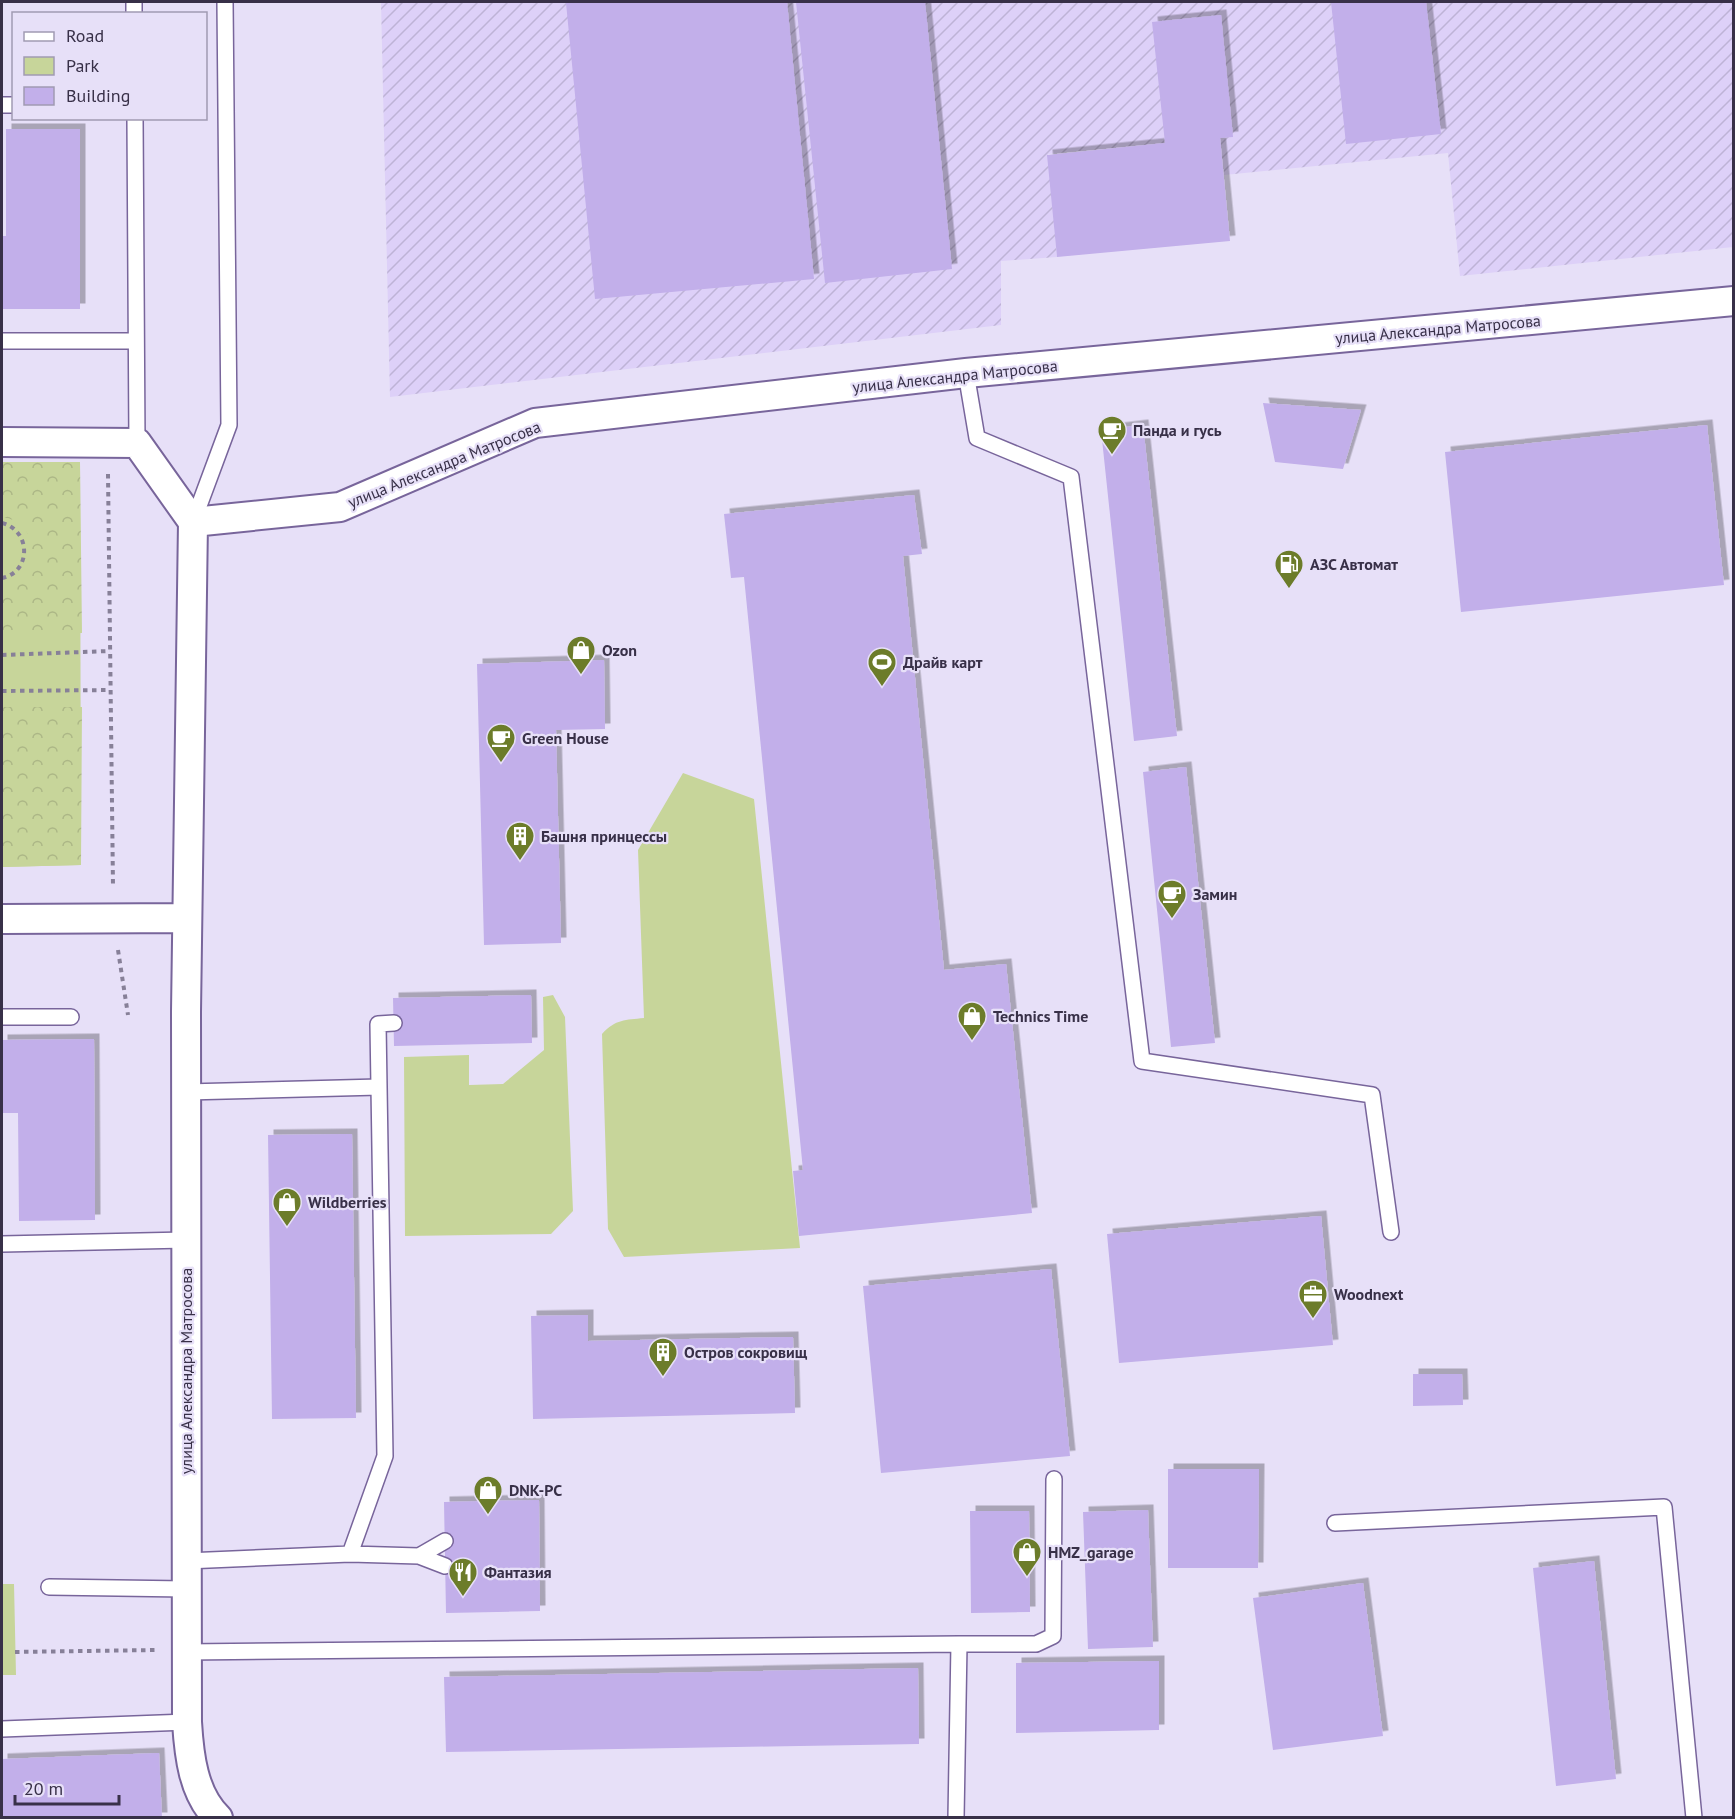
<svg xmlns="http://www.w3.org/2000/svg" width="1735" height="1819" viewBox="0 0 1735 1819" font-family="'PT Sans',sans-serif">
  <defs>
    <pattern id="industrial-furrows" width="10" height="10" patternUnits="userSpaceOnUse" patternTransform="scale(1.5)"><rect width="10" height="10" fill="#ddd0f8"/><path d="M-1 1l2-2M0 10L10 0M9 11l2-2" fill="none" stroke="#beb3d6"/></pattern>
    <pattern id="forest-crowns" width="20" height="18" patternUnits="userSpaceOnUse" patternTransform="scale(1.5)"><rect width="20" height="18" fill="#c7d59a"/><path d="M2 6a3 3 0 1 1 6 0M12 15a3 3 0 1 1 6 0" fill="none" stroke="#acb786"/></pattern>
    <filter id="shadow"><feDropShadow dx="5.5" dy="-5.5" stdDeviation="0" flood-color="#0004"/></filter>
  </defs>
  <rect width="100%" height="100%" fill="#e7e0f8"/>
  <!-- industrial -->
  <path fill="url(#industrial-furrows)" d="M381,2H1733V247L1460,276L1448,153L1224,175L1220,138L1048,154L1057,257L1001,261V325L390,397Z"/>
  <!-- green -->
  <path fill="#c7d59a" d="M2,462H80L81,865L2,867Z
    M683,773L754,799L800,1248L624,1257L608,1229L602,1034C616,1019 625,1020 644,1018L638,850Z
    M553,995L565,1017L573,1211L551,1234L405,1236L404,1057L469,1055V1085L503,1084L544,1050L543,997Z
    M2,1584H14L16,1675H2Z"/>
  <!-- forest -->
  <path fill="url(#forest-crowns)" d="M2,462H80L82,633L2,635V586C40,576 43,523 2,517Z
    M2,707H82L81,865L2,867Z"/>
  <!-- building -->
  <path fill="#c2afea" filter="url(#shadow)" d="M581,2H787L814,279L595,299L566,3Z
    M796,2H925L952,269L825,283Z
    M1331,2H1426L1441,134L1346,144Z
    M1221,15L1233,137L1220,138L1230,241L1057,257L1047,155L1165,143L1152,22Z
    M6,129H80V309H2V236H6Z
    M1263,403L1361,410L1343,469L1275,462Z
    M1143,425L1177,736L1134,741L1101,430Z
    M1707,425L1724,585L1461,612L1445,452Z
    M914,495L922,554L903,556L944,970L1006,964L1032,1213L799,1236L793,1171L803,1170L744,577L731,578L724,514Z
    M604,660L605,729L556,730L561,943L484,945L477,664Z
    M1186,767L1215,1043L1171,1047L1143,772Z
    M531,995L532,1043L394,1046L393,998Z
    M94,1039L95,1220L19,1221L18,1113H2V1040Z
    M352,1134L356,1418L272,1419L268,1135Z
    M1321,1216L1333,1345L1119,1363L1107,1234Z
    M1051,1269L1070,1456L881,1473L863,1286Z
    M588,1315V1341L793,1337L795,1413L533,1419L531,1316Z
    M1413,1374H1462L1463,1405L1413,1406Z
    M1168,1469H1259L1258,1568H1168Z
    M539,1500L540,1611L446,1613L444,1502Z
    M1148,1510L1153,1647L1088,1649L1083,1512Z
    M970,1511H1029L1030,1612L971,1613Z
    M1594,1561L1616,1779L1556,1786L1533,1568Z
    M1363,1583L1383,1736L1273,1750L1253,1598Z
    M1159,1661V1730L1016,1733V1663Z
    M918,1668L919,1744L446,1752L444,1677Z
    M159,1753L162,1818H2V1759Z"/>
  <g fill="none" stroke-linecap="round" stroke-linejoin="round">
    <!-- lane casing -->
    <g stroke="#78659b" stroke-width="18">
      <path id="lane" d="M134,2V14
        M2,105H14
        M135,118L137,443
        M2,341H135
        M966,373L977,438L1071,477L1142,1061L1372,1095L1391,1232
        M193,522L229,425L225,2
        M2,1017H71
        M186,1092L379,1087L378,1024L394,1023
        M2,1244L186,1240
        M1335,1523L1664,1507L1694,1818
        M350,1554L385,1456L379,1087
        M419,1556L445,1541
        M186,1561L350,1554L419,1556L445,1566
        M49,1587L186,1589
        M959,1644H1036L1053,1636L1054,1479
        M186,1652L959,1644L956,1818
        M2,1729L187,1722"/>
    </g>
    <!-- street casing -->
    <g stroke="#78659b" stroke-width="32">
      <path id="street" d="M2,442L137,443L193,522L186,1012L187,1722C189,1755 193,1794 218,1818
        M193,522L340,507L535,423L966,373L1734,301
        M2,919L187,918"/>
    </g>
    <!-- path -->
    <path stroke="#878098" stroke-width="4" stroke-dasharray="4.5 4.5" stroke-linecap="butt" d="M108,474L113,886
      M2,523C31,530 32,572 2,578
      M2,655L110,651
      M2,691L110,690
      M118,950L128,1015
      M15,1652L155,1650"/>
    <!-- lane -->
    <use href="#lane" stroke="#fff" stroke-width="15"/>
    <!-- street -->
    <use href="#street" stroke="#fff" stroke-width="28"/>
  </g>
  <!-- icons -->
  <defs>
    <g id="cafe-pin" transform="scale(1.5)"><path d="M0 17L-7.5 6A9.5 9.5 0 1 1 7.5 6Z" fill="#6c7c2a" stroke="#e7e0f8"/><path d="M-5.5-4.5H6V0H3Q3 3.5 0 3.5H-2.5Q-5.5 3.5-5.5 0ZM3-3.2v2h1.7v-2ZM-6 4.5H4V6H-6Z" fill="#fff"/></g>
    <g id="fuel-pin" transform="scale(1.5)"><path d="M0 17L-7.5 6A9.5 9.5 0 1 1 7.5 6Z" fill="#6c7c2a" stroke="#e7e0f8"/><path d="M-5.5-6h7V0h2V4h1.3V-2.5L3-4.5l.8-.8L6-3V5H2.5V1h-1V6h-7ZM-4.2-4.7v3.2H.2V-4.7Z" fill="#fff"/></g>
    <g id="shop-pin" transform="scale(1.5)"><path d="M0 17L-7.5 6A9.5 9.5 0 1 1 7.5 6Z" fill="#6c7c2a" stroke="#e7e0f8"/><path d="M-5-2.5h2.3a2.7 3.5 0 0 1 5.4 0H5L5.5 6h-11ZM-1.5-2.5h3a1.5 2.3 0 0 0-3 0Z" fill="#fff"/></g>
    <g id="stadium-pin" transform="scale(1.5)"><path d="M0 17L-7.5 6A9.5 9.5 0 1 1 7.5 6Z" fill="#6c7c2a" stroke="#e7e0f8"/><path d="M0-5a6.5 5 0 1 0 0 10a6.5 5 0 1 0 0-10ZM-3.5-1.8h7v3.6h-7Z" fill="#fff"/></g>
    <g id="building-pin" transform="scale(1.5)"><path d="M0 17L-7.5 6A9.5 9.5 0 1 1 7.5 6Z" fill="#6c7c2a" stroke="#e7e0f8"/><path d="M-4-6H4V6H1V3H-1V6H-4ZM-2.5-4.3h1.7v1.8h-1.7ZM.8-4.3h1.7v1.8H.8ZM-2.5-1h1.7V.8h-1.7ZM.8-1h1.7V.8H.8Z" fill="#fff"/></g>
    <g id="office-pin" transform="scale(1.5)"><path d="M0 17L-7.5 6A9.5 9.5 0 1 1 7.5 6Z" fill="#6c7c2a" stroke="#e7e0f8"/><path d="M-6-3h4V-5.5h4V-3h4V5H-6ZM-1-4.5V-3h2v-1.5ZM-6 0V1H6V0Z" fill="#fff"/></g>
    <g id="restaurant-pin" transform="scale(1.5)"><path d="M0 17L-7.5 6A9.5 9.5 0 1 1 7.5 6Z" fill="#6c7c2a" stroke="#e7e0f8"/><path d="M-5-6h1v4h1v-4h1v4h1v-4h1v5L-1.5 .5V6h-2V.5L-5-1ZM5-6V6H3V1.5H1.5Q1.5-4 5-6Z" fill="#fff"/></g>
  </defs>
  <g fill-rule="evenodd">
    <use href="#cafe-pin" x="1112" y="430"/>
    <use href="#fuel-pin" x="1289" y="564"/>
    <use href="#shop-pin" x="581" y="650"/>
    <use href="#stadium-pin" x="882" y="662"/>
    <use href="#cafe-pin" x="501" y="738"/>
    <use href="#building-pin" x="520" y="836"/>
    <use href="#cafe-pin" x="1172" y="894"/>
    <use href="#shop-pin" x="972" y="1016"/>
    <use href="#shop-pin" x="287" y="1202"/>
    <use href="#office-pin" x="1313" y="1294"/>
    <use href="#building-pin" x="663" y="1352"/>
    <use href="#shop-pin" x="488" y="1490"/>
    <use href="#shop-pin" x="1027" y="1552"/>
    <use href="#restaurant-pin" x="463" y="1572"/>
  </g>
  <g text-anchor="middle" stroke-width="4.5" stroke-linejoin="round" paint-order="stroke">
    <!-- street labels -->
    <g font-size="16" fill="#383048" stroke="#e7e0f8">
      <text transform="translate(1438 329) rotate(-5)" y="6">улица Александра Матросова</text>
      <text transform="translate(955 376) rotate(-6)" y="6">улица Александра Матросова</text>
      <text transform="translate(444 464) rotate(-22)" y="6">улица Александра Матросова</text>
      <text transform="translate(186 1371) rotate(-90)" y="6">улица Александра Матросова</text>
    </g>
    <!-- poi labels -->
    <g font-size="16" font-weight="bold" fill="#383048" stroke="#e7e0f8" text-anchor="start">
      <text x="1133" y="436">Панда и гусь</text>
      <text x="1310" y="570">АЗС Автомат</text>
      <text x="602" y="656">Ozon</text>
      <text x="903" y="668">Драйв карт</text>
      <text x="522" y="744">Green House</text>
      <text x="541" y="842">Башня принцессы</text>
      <text x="1193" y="900">Замин</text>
      <text x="993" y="1022">Technics Time</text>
      <text x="308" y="1208">Wildberries</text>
      <text x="1334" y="1300">Woodnext</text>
      <text x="684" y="1358">Остров сокровищ</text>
      <text x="509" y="1496">DNK-PC</text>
      <text x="1048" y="1558">HMZ_garage</text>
      <text x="484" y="1578">Фантазия</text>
    </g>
  </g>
  <!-- border -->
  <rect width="1735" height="1819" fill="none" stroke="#383048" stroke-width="6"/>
  <!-- legend -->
  <rect x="12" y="12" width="195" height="108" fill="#e7e0f8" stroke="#a19ab2" stroke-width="1.5"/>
  <rect x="24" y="32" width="30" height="9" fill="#ffffff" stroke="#a19ab2" stroke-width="1.5"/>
  <text x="66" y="42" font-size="18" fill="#383048">Road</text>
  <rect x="24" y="57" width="30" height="18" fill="#c7d59a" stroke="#a19ab2" stroke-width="1.5"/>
  <text x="66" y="72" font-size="18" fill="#383048">Park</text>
  <rect x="24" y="87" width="30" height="18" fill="#c2afea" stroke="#a19ab2" stroke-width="1.5"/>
  <text x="66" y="102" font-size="18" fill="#383048">Building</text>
  <!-- scale -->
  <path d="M15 1795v9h104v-9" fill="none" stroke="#383048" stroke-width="3"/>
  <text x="24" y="1795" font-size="18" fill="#383048" stroke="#e7e0f8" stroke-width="4.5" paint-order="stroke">20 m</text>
</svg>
